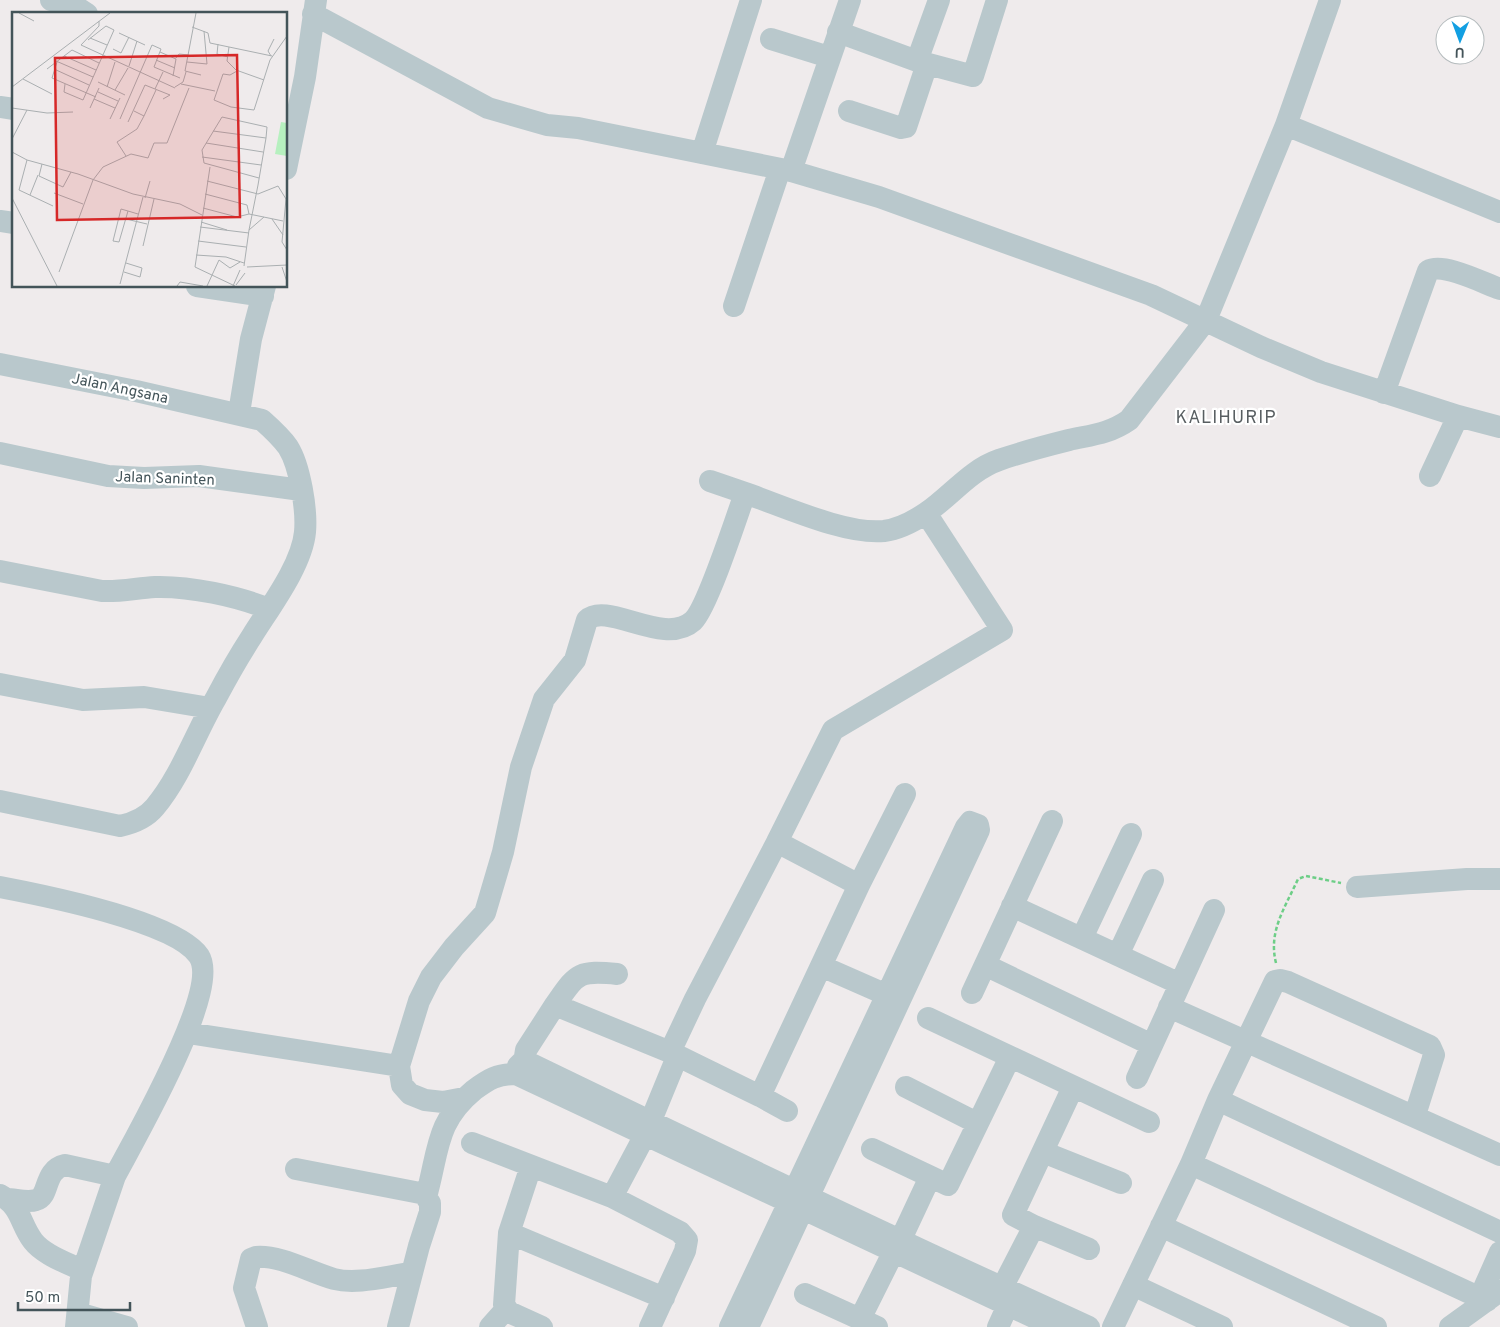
<svg xmlns="http://www.w3.org/2000/svg" width="1500" height="1327" viewBox="0 0 1500 1327" font-family="Overpass,sans-serif">
  <rect width="100%" height="100%" fill="#efebec"/>
  <g fill="none" stroke-linecap="round" stroke-linejoin="round">
    <!-- path -->
    <path stroke="#6dce87" stroke-width="2.5" stroke-dasharray="4 2.5" stroke-linecap="butt" d="M1276,963C1268,931 1285,908 1298,879L1306,876L1341,883"/>
    <!-- minor -->
    <path stroke="#b9c8cc" stroke-width="22" d="M51,0L78,8L87,14
      M313,14L488,108L547,125L578,128L791,171L879,197L1151,295L1261,347L1321,372L1458,416L1500,427
      M838,32L917,61L973,76L997,0
      M771,39L829,57
      M917,61L939,0
      M0,107L14,109
      M849,111L901,128L906,127L927,64
      M1286,125L1500,212
      M702,153L751,0
      M286,169L305,77L316,0
      M791,171L850,0
      M0,221L14,223
      M197,286L263,296
      M734,306L780,169
      M0,364L136,391L262,420C271,428 281,437 288,447C300,466 307,510 305,532C302,565 270,607 252,636C239,656 227,677 216,698C196,732 181,776 155,807C146,818 134,823 120,826L0,801
      M1384,393L1428,271C1443,262 1483,283 1500,289
      M239,413L251,339L265,286
      M0,453L108,476L144,478L199,476L301,490
      M1430,476L1458,416
      M710,481L745,493
      M0,571L102,591C120,592 137,588 155,587C190,586 237,596 269,609
      M0,684L83,700L144,697L210,708
      M777,842L833,730L1002,630L926,513
      M0,887C42,895 176,921 199,956C221,990 134,1140 115,1176L65,1165C43,1170 50,1197 36,1200C27,1203 15,1199 7,1199
      M1357,887L1467,879H1500
      M1012,906L1180,984
      M1082,938L1131,834
      M1118,955L1153,880
      M985,965L1152,1045
      M821,966L887,995
      M617,974C577,970 577,974 555,1005L670,1052L760,1096L859,885L905,794
      M972,993L1052,821
      M1169,1007L1500,1155
      M928,1018L1149,1122
      M188,1033L399,1066
      M670,1052L695,999L777,842L859,885
      M524,1063L526,1050L555,1005
      M1137,1078L1214,910
      M906,1087L977,1123
      M760,1096L787,1111
      M464,1098L443,1102L425,1100L410,1094L402,1085L399,1066L419,1001L431,977L454,947L485,913L503,852L521,767L544,699L575,660L587,620C607,601 664,647 693,621C707,608 737,516 745,493C783,506 846,535 884,531C899,529 914,521 926,513C951,496 970,470 999,460C1022,452 1045,446 1069,440C1091,435 1109,434 1129,420L1206,320L1286,125L1330,0
      M1218,1100L1500,1232
      M472,1143L612,1197L680,1232L687,1240L685,1251L650,1327
      M872,1149L948,1185L1010,1057
      M1043,1152L1121,1183
      M1191,1164L1487,1301
      M531,1166L509,1233L504,1305L509,1312L542,1327
      M296,1169L420,1193L424,1194L430,1203V1212L419,1246L398,1327
      M0,1195C22,1207 19,1222 33,1241C43,1254 65,1262 79,1269L81,1276L76,1327
      M426,1197C439,1151 435,1122 474,1090C489,1079 497,1074 516,1074
      M612,1197L645,1135L677,1057
      M1034,1226L1089,1249
      M1161,1226L1376,1327
      M509,1233L664,1298
      M901,1239L930,1177
      M81,1276L115,1176
      M1133,1285L1222,1327
      M1002,1288L1034,1226L1013,1215L1073,1087
      M805,1294L860,1319
      M1480,1297L1500,1252
      M78,1313L127,1327
      M257,1327L244,1288L251,1259L256,1257C281,1255 309,1272 334,1279C357,1285 387,1276 411,1273
      M490,1327L506,1309
      M730,1327L966,827L970,822L978,825L979,830L748,1327
      M877,1327L860,1319L893,1253
      M998,1327L1008,1305
      M1055,1327C875,1244 696,1159 516,1074L518,1066L522,1062L529,1063C715,1153 901,1242 1089,1327
      M1113,1327L1191,1164L1218,1100L1275,981L1280,980L1288,982L1430,1046L1434,1055L1415,1115
      M1450,1327L1500,1291"/>
  </g>
  <g text-anchor="middle" stroke-width="4.5" stroke-linejoin="round" paint-order="stroke">
    <!-- street labels -->
    <g font-size="15" fill="#435459" stroke="#fff">
      <text transform="translate(120 388) rotate(12)" y="5">Jalan Angsana</text>
      <text transform="translate(165 478) rotate(2)" y="5">Jalan Saninten</text>
    </g>
    <!-- quarter labels -->
    <g font-size="18" letter-spacing="1" fill="#585e61" stroke="#fff">
      <text x="1226" y="423">KALIHURIP</text>
    </g>
  </g>
  <!-- overview -->
  <g transform="translate(12 12)">
    <rect width="275" height="275" fill="#efebec"/>
    <path d="M269,110L275,111V144L263,142Z" fill="#b6f0bf"/>
    <path fill="none" stroke="#aaafb1" stroke-width="1" d="M7,1L22,9M184,1L173,59L189,63M180,15L196,21L198,31L260,44M107,21L133,33M78,26L95,33M206,32L205,42L216,45M69,33L163,76M69,33L87,14V9M140,33L149,37L142,55L168,66M217,35L215,49L224,58L252,68M101,37L109,41L117,25M148,40L164,47L161,64M52,44L84,58M259,44L256,39L262,27M164,46L167,42L177,43M144,48L163,56M44,49L81,65M45,50L40,66L84,85M175,50L195,52L192,19M117,54L125,29M35,57L60,38L87,51M42,57L77,73M225,59L218,63L211,62L202,88L219,95L242,98L258,48L275,24M11,67L40,82M86,70L113,83M53,72L52,80L71,88L102,18L94,14L76,28M169,72L203,79M0,75L98,1M95,75L103,50M163,75L171,70L174,60M143,77L151,60M103,78L116,56M86,80L106,89M82,87L103,96M0,96L35,101L61,100M78,96L87,76M122,99L132,104L144,78M98,107L108,86M108,107L140,33M116,110L133,73L158,83L151,87M201,119L254,126M0,127L15,98M194,131L251,140M0,140L15,148L66,162L121,182L168,192L190,203M114,144L105,130L125,117L132,104M190,145L249,153M15,148L7,178L41,194M30,152L27,164L51,175L59,160M198,155L183,255L223,274M195,169L246,182L266,174L274,187L270,230L275,238M42,181L71,192M193,182L235,193L237,202L271,209M18,183L26,163M0,186L45,274M133,186L138,169M191,196L225,205L237,202M116,199L107,230L101,229L109,197L116,199L126,202M114,207L135,212M260,207L271,223M189,210L215,218M188,215L237,221M237,218L252,205M186,229L234,235M131,234L142,187M184,243L214,245L232,251M207,248L218,256L228,250M232,254L237,218L246,173L254,126L255,115L210,105L190,138L192,151L247,166M235,255L275,253M270,255L275,270M47,260L81,168L91,155L119,142L136,146L142,131H155L177,76M112,260L128,265L130,256L114,251M108,272L131,185M224,273L233,261M165,274L168,270L191,274M195,274L207,248M221,274L228,258"/>
    <path fill="#d62828" fill-opacity="0.15" stroke="#d62828" stroke-width="2.5" d="M225,43L228,205L45,208L43,46Z"/>
    <rect width="275" height="275" fill="none" stroke="#435459" stroke-width="2.5"/>
  </g>
  <!-- north arrow -->
  <g transform="translate(1460 40) rotate(181)"><circle r="24" fill="#ffffff" stroke="#b4bbbd"/>
  <path d="M0-4L9 19L0 12L-9 19Z" fill="#129fe2"/>
  <text y="-8" font-size="14" font-weight="bold" text-anchor="middle" fill="#435459">U</text>
  </g>
  <!-- scale -->
  <path d="M18 1302v8h112v-8" fill="none" stroke="#435459" stroke-width="2.5"/>
  <text x="25" y="1302" font-size="15" fill="#435459" stroke="#ffffff" stroke-width="4" paint-order="stroke">50 m</text>
</svg>
